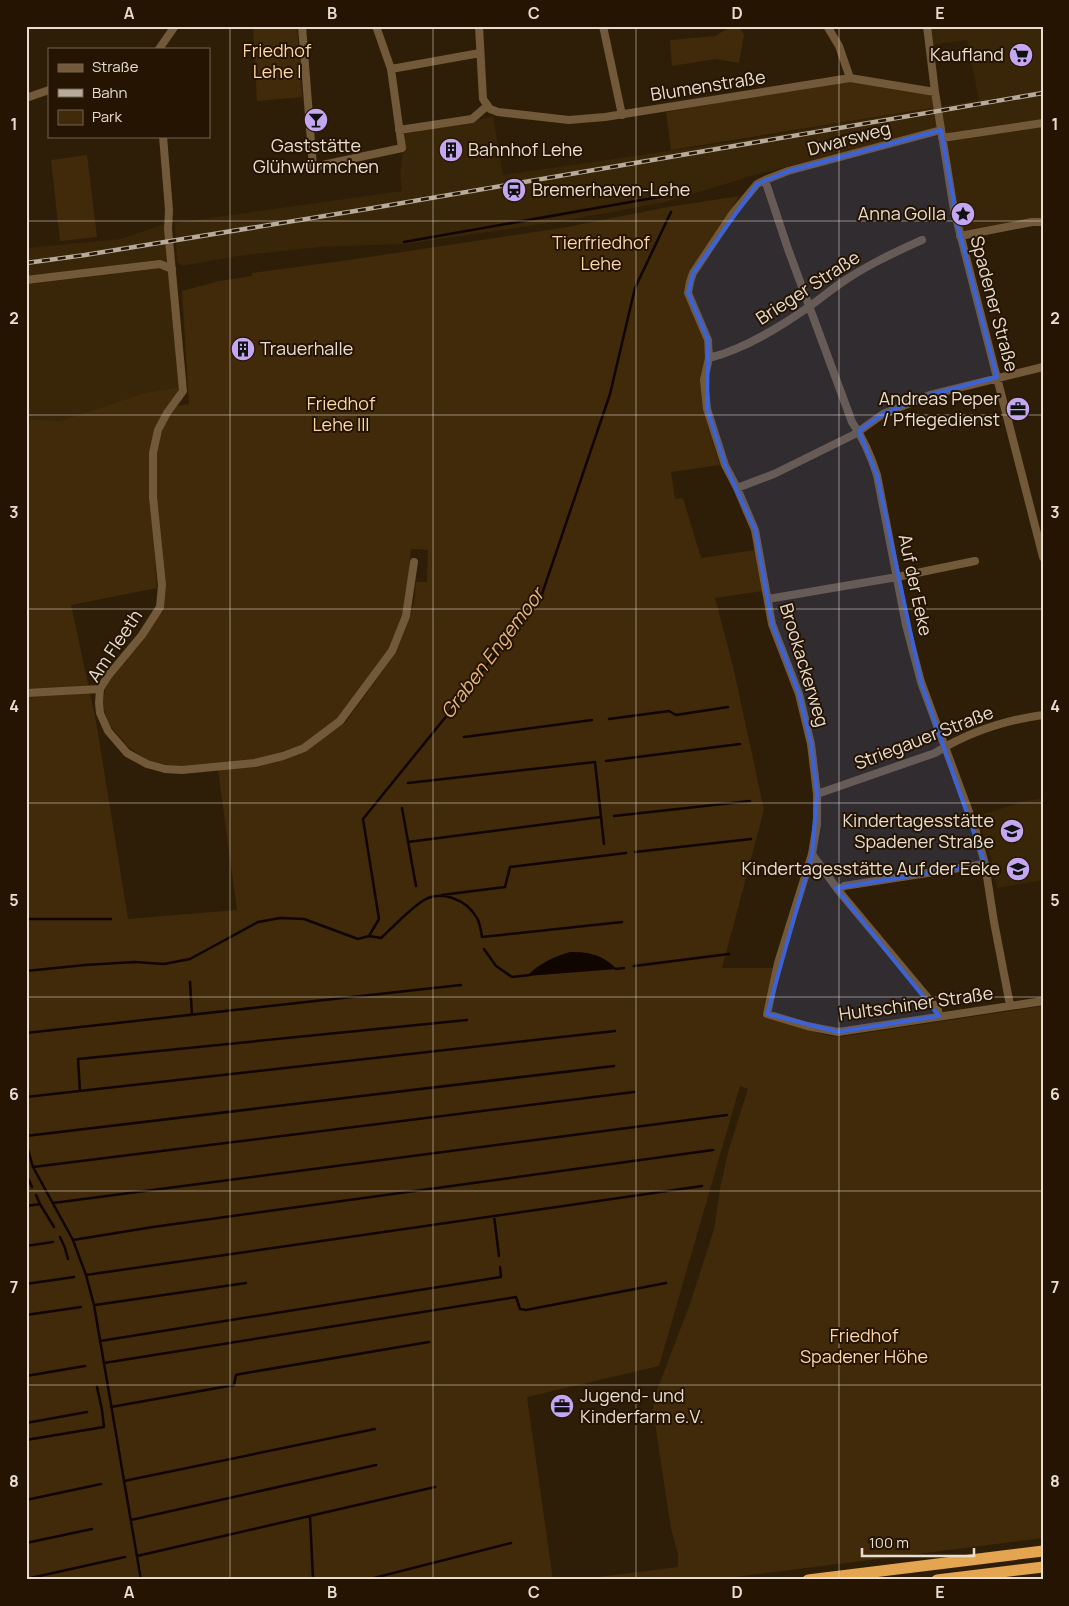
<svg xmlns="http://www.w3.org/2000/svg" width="1069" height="1606" viewBox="0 0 1069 1606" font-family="Manrope,sans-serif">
  <rect width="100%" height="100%" fill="#2e1e07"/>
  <!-- built -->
  <path fill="#392507" d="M929,26H1043V218L1032,219L962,232L944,128L758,174L666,202L563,221L405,244L320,247L238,256L182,266L177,261L175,223L402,191L400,175L405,133L493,117L503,175L738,141L979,100L967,40L931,45Z
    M164,224L180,387L144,393L60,421L26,419V248L121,239Z
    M1043,798V880L997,888L991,858L977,816L1025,801Z"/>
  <!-- green -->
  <path fill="#412a09" d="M253,26H297L302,97L257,101Z
    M732,26H739L744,35L739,63L716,59L672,66L670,40L715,36Z
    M850,79L935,94L937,107L671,150L666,112Z
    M87,155L97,237L60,241L51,160Z
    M739,196L688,279L706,351L701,381L703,410L720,465L671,472L675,499L683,498L701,558L755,550L763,591L715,598L733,666L764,810L722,968H774L762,1016L826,1035L839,1037L1043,1006V1538L711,1580H574L678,1567V1554L671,1529L653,1410L656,1393L690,1304L714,1229L721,1183L729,1149L748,1089L740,1086L659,1366L527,1397L553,1580H26V419L60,421L144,393L180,387L156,430L150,496L157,588L71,605L96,721L128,919L237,910L218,770L257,767L304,751L345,723L393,657L410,616L414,603L416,582H427L428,550L411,549L405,616L390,649L357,694L334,722L304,744L260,759L181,768L149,761L127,746L109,724L103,706L105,689L110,678L163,607L155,497L156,454L160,436L168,418L177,406L189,404L182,291L219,281L252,276V273L349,260L562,228L668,207Z"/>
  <!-- water -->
  <path fill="#110500" d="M570,952C591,952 602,955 617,969L527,976C538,964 555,956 570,952Z"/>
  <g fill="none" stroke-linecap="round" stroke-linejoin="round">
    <!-- stream -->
    <path stroke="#110500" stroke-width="2.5" d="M404,242L670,195
      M609,719L669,711L676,715L728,707
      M464,737L592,720
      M606,761L740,744
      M408,783L595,762L604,844
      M402,808L416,886
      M614,816L750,801
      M408,842L601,817
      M635,852L751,839
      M442,895L505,887L510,867L626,853
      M26,919H111
      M369,936L379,919L363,819L457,703L542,594L610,394L635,288L671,212
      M484,949L496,966L512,977L530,975
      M634,966L729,954
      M616,969L624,968
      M26,971L85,965L135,962L164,964L190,959L258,922L280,918L304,919L358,939L369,936L381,938C394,926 407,912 421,902C440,888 467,900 477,918C480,923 481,931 482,937L622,922
      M190,982L192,1015
      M26,1033L461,985
      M80,1091L78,1059L467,1020
      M26,1097L615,1031
      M26,1136L614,1066
      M26,1143L33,1167L73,1240L86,1275L94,1305L141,1580
      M33,1167L634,1092
      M26,1174L32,1187
      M53,1203L727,1115
      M40,1204L54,1227
      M26,1206L40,1204L36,1195
      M494,1216L499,1256
      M60,1237L65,1248L68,1259
      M73,1240L153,1227L713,1150
      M26,1246L53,1242
      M86,1275L702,1186
      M26,1284L74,1277
      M95,1305L246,1283
      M26,1315L81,1307
      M100,1341L501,1277L500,1267
      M104,1363L516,1297L520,1309L526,1310L666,1283
      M26,1376L85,1366
      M111,1407L234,1385L236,1375L240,1374L429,1342
      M26,1423L87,1412
      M26,1440L104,1427L102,1410L97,1387
      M124,1481L375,1429
      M26,1500L101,1484
      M310,1517L313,1577
      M131,1520L376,1465
      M26,1543L92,1529
      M137,1556L435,1487
      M26,1579L125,1557
      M366,1580L511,1543"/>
    <!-- minor -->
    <path stroke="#725939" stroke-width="8" d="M302,26L313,167L402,148L391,69L376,26
      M479,26L483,99L490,109L498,112L569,120L605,117L850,78L935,92
      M603,26L622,115
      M827,26L839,46L850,78
      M927,26L935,92L954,210L1043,557
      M159,49L175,26
      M391,69L480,53
      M26,98L49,90
      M399,130L472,119L487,106
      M941,130L788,171L765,180L757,184L733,213L693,273L690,282L688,293L708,340L709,358L704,380L707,409L725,465L737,488L755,530L772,624L799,694L811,744L817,794V824L812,854L778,963L767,1014L807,1026L838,1032L1043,1001
      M163,136L169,210L168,229L183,391L167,413L158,430L153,453V497L162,585L160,607L142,635L108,676L100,689L99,703L100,713L108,731L127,753L147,764L165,769L182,770L255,763L283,756L304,748L340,721L392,651L406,616L414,562
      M942,138L1043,123
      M765,180L788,249L852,422C863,438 871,456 877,475L906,625L921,682L975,828L985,864L994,922L1010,1005
      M960,236L1032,222H1043
      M26,280L160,264L172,269
      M709,358C745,349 780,327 810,306C823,297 834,287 847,279C871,263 896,252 922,240
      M737,488L774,474L855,434L883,414L930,395L1043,367
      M768,599L897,577L975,561
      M26,693L100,689
      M817,794L935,753C967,733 1006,720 1043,715
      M812,854L838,890L938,1010L939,1016
      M838,890L844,886L985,864"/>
    <!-- highway -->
    <path stroke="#e3a54f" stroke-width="11" d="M808,1580L1043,1551
      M937,1580L1043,1567"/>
    <!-- rail casing -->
    <g stroke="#b6aa9a" stroke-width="4.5">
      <path id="rail" d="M26,263L85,255L367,209L1043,93"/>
    </g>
    <!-- rail -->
    <use href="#rail" stroke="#241401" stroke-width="2.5" stroke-dasharray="8" stroke-linecap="butt"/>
  </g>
  <!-- marked area -->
  <path fill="#3b63d7" fill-opacity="0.2" stroke="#3b63d7" stroke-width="4" stroke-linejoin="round" d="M941,130L958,226L997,377L930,395L883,414L859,431L877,475L921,682L985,864L836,888L939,1016L838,1032L767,1014L812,854L817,794L811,744L799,694L772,624L755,530L725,465L707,409L708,340L688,293L693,273L757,184L788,171Z"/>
  <!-- grid -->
  <path fill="none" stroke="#e8ddd0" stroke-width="1" stroke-opacity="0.55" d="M230,26V1580M433,26V1580M636,26V1580M839,26V1580M26,221H1043M26,415H1043M26,609H1043M26,803H1043M26,997H1043M26,1191H1043M26,1385H1043"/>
  <!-- icons -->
  <defs>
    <g id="supermarket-disc" transform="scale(1.25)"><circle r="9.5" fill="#c4a7f1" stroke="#241401"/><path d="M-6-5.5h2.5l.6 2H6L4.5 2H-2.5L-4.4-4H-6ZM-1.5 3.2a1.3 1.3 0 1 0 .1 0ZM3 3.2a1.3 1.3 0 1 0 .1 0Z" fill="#111"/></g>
    <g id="bar-disc" transform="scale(1.25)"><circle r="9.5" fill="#c4a7f1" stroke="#241401"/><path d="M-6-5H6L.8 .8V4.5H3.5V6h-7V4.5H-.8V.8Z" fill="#111"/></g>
    <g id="building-disc" transform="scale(1.25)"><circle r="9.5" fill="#c4a7f1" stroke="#241401"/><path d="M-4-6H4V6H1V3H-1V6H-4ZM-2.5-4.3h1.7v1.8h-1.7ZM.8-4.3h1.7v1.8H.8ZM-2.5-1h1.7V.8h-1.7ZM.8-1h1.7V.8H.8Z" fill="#111"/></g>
    <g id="station-disc" transform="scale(1.25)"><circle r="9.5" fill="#c4a7f1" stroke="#241401"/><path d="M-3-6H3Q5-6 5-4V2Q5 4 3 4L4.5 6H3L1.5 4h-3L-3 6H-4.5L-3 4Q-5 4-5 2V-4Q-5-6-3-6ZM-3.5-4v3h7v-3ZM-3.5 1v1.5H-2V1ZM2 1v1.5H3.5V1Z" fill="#111"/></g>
    <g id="sight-disc" transform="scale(1.25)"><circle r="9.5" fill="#c4a7f1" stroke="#241401"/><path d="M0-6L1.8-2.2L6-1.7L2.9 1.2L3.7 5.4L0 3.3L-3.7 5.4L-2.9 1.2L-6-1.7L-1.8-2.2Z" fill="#111"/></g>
    <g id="office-disc" transform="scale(1.25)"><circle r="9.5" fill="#c4a7f1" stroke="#241401"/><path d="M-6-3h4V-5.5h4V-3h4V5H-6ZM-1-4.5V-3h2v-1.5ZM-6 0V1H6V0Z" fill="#111"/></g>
    <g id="school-disc" transform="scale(1.25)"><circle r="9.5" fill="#c4a7f1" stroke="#241401"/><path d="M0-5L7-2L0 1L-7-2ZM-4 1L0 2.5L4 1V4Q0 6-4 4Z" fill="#111"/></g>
  </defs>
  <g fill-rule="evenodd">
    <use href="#supermarket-disc" x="1021" y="55"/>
    <use href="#bar-disc" x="316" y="120"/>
    <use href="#building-disc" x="451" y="150"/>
    <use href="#station-disc" x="514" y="190"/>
    <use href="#sight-disc" x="963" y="214"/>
    <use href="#building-disc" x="243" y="349"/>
    <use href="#office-disc" x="1018" y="409"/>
    <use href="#school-disc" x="1012" y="831"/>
    <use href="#school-disc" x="1018" y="869"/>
    <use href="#office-disc" x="562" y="1406"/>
  </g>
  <g text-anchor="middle" stroke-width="4" stroke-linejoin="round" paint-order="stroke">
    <!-- park labels -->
    <g font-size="18" fill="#fed7a6" stroke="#241401">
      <text x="277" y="57">Friedhof<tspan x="277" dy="21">Lehe I</tspan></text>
      <text x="601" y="249">Tierfriedhof<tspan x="601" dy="21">Lehe</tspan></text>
      <text x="341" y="410">Friedhof<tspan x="341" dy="21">Lehe III</tspan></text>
      <text x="864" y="1342">Friedhof<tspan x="864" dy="21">Spadener Höhe</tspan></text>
    </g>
    <!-- poi labels -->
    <g font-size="18" fill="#e8ddd0" stroke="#241401" text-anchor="end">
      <text x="1004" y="61">Kaufland</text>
      <text x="316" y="152" text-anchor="middle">Gaststätte<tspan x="316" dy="21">Glühwürmchen</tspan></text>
      <text x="468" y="156" text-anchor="start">Bahnhof Lehe</text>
      <text x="532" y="196" text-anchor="start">Bremerhaven-Lehe</text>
      <text x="946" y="220">Anna Golla</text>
      <text x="260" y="355" text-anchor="start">Trauerhalle</text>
      <text x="1000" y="405">Andreas Peper<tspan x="1000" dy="21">/ Pflegedienst</tspan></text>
      <text x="994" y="827">Kindertagesstätte<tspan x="994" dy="21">Spadener Straße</tspan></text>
      <text x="1000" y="875">Kindertagesstätte Auf der Eeke</text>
      <text x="580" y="1402" text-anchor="start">Jugend- und<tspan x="580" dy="21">Kinderfarm e.V.</tspan></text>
    </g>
    <!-- street labels -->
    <g font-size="18" fill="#e8ddd0" stroke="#241401">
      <text transform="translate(708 86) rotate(-9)" y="6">Blumenstraße</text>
      <text transform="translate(849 139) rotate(-15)" y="6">Dwarsweg</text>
      <text transform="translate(808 288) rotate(-33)" y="6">Brieger Straße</text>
      <text transform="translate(994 304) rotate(75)" y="6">Spadener Straße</text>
      <text transform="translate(915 585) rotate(78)" y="6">Auf der Eeke</text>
      <text transform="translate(115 646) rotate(-56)" y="6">Am Fleeth</text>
      <text transform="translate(804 665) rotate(73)" y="6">Brookackerweg</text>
      <text transform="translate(924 738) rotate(-21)" y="6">Striegauer Straße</text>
      <text transform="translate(916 1004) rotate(-8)" y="6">Hultschiner Straße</text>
    </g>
    <!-- water labels -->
    <g font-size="19" font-style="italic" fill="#e7b87a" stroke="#241401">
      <text transform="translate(492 653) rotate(-53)" y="7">Graben Engemoor</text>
    </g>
  </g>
  <!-- border -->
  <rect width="1069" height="1606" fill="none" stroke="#241401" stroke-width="55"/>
  <!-- legend -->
  <rect x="48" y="48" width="162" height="90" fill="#241401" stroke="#726454"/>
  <rect x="58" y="64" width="25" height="8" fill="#725939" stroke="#726454"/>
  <text x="92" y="72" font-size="15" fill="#e8ddd0">Straße</text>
  <rect x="58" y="89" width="25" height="8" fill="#b6aa9a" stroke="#726454"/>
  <text x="92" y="98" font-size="15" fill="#e8ddd0">Bahn</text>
  <rect x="58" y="110" width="25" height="15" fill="#412a09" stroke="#726454"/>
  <text x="92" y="122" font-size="15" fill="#e8ddd0">Park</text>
  <!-- scale -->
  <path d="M862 1548v8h112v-8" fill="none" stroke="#e8ddd0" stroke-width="2.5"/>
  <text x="869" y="1548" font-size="15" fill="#e8ddd0" stroke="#241401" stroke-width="4" paint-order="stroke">100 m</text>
  <rect x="28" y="28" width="1014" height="1550" fill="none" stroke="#e8ddd0" stroke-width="2"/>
  <g font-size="16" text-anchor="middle" font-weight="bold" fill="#e8ddd0">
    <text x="129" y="19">A</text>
    <text x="332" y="19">B</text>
    <text x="534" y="19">C</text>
    <text x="737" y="19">D</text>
    <text x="940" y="19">E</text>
    <text x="14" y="130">1</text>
    <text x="1055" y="130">1</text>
    <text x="14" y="324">2</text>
    <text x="1055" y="324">2</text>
    <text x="14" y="518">3</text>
    <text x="1055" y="518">3</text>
    <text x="14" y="712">4</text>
    <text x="1055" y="712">4</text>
    <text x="14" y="906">5</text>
    <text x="1055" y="906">5</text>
    <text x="14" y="1100">6</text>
    <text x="1055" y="1100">6</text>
    <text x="14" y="1293">7</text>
    <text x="1055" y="1293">7</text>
    <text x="14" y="1487">8</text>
    <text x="1055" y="1487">8</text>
    <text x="129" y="1598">A</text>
    <text x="332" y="1598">B</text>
    <text x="534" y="1598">C</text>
    <text x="737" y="1598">D</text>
    <text x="940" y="1598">E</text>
  </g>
</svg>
